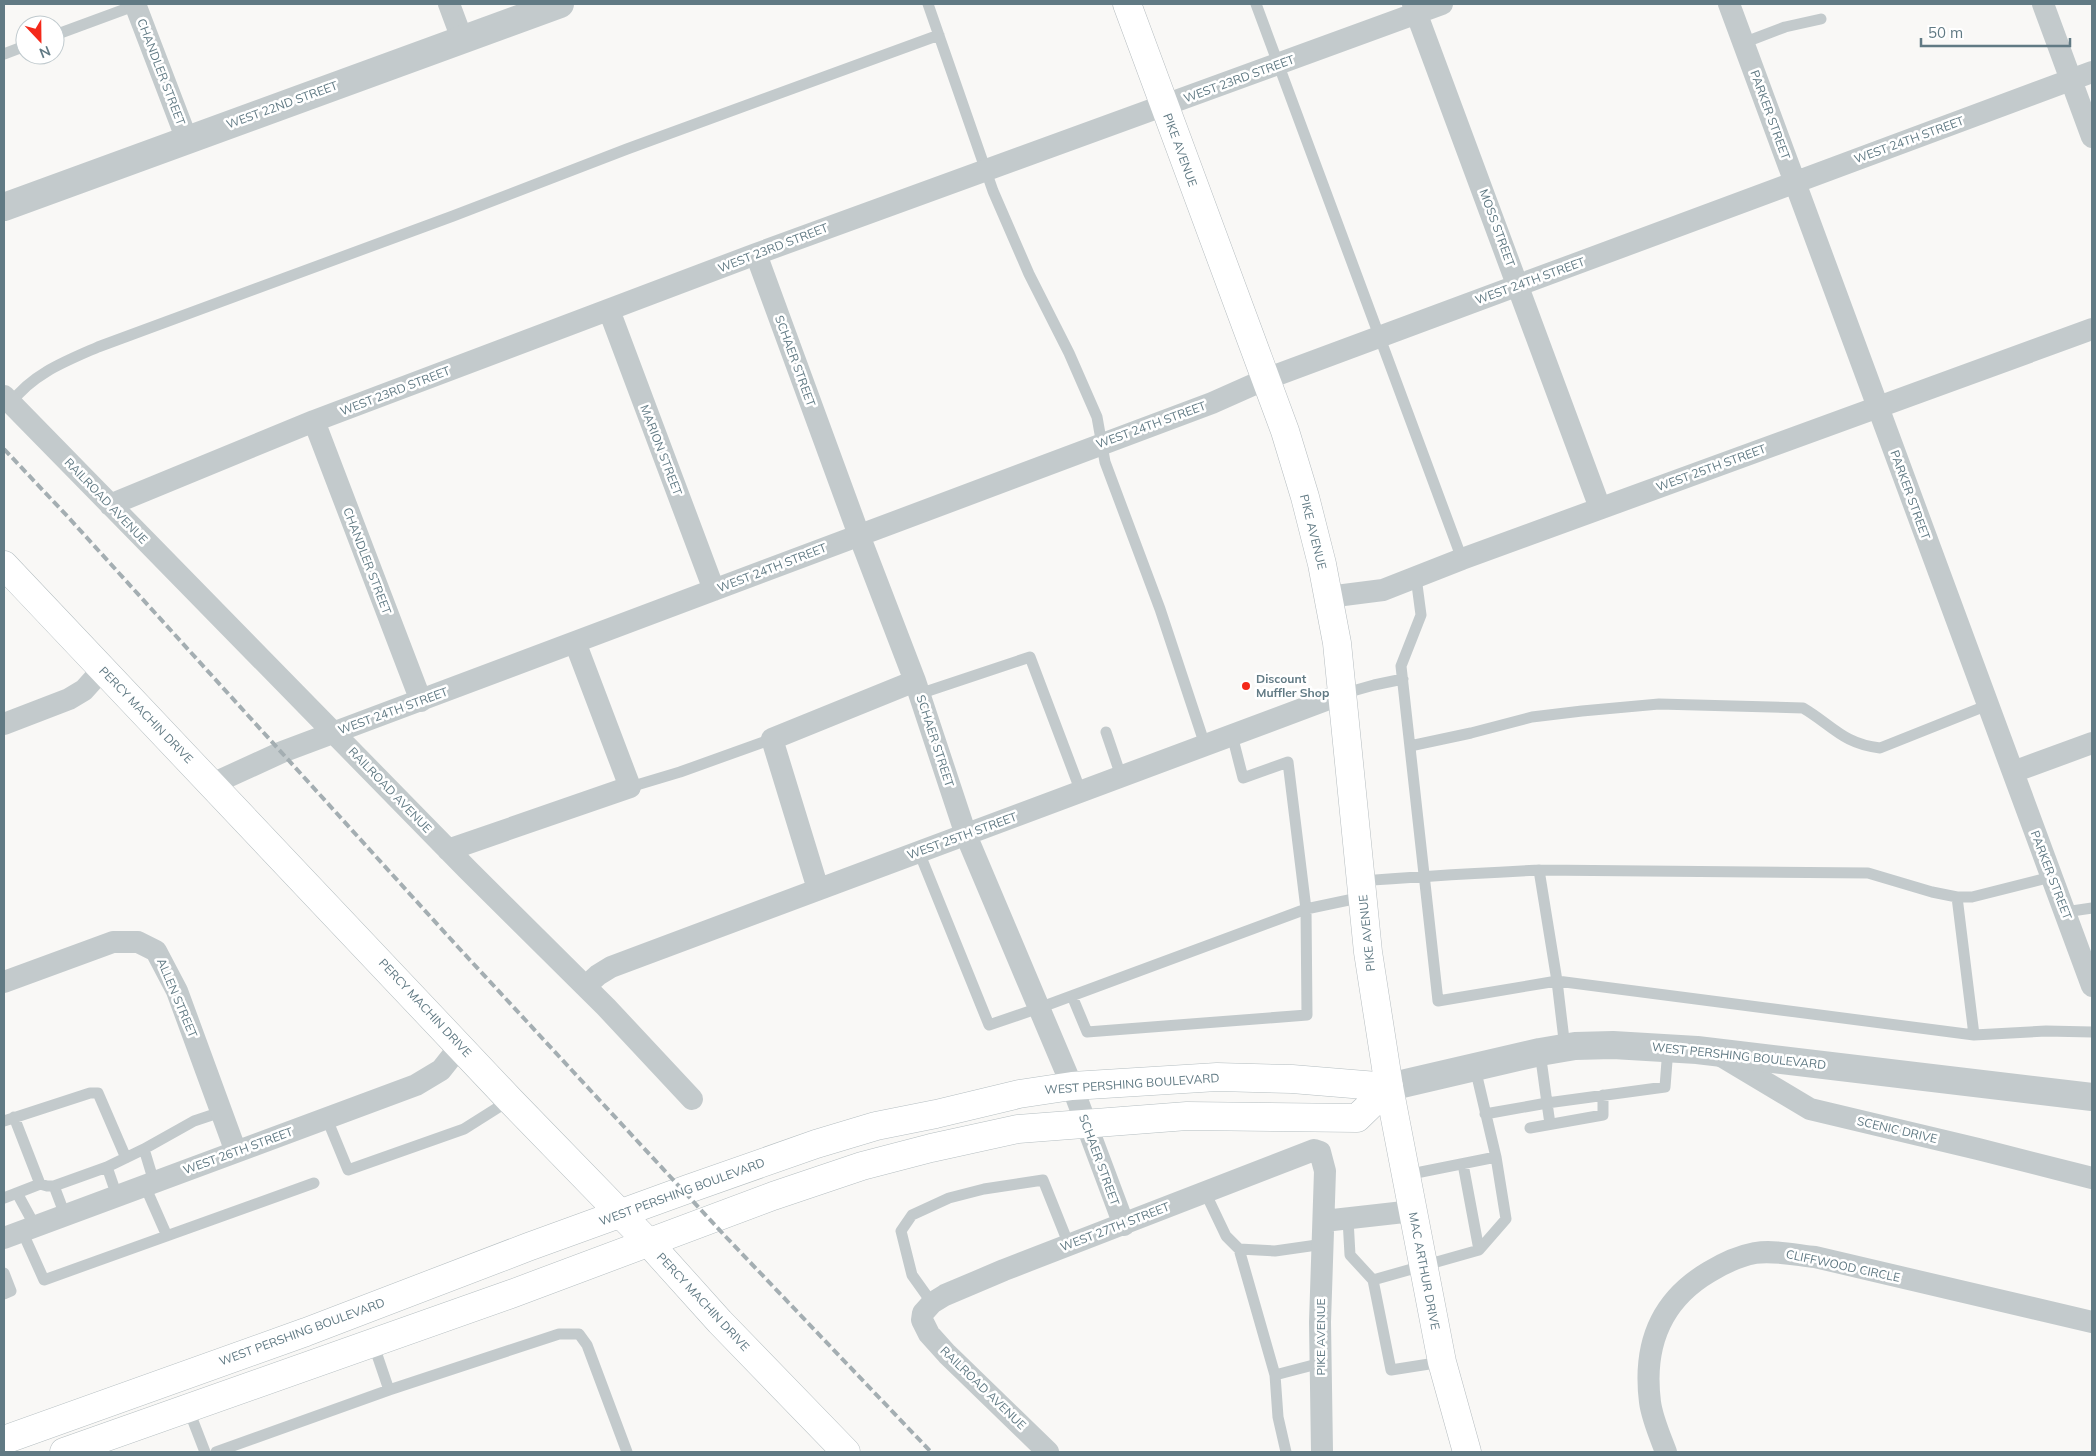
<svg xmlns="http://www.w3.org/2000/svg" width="2096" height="1456" viewBox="0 0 2096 1456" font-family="Mulish,sans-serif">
  <rect width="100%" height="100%" fill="#f9f8f6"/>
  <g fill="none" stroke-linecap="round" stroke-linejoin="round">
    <!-- secondary casing -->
    <g stroke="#b5bec1" stroke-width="29">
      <path id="secondary" d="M4,565L510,1100L648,1242L720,1322L846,1452
        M4,1440L306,1332L528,1247L688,1189L816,1144L876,1126L936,1114L1019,1094L1072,1086L1217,1077L1292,1079L1389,1087
        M64,1452L511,1294L773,1196L862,1166L931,1148L1018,1129L1187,1116L1357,1118L1389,1087"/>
    </g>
    <!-- primary casing -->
    <g stroke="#b6bdc0" stroke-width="29">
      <path id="primary" d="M1127,4L1285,431L1305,497L1322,564L1337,643L1368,952L1389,1087L1442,1362L1467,1452"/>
    </g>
    <!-- service -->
    <path stroke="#c3cacc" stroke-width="11" d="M928,4L993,191L1029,274L1069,353L1097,417L1105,462L1160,609L1205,745
      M1256,4L1462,559
      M55,35L139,4
      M1743,43L1785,27L1821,19
      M4,54L25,46
      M11,403C32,374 66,361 98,347L453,216L627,149L939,35
      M919,694L1030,657L1081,792
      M1342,694L1374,685L1403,679
      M1106,732L1121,776
      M1232,735L1243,778L1288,762L1306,909L1363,897
      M1410,746L1471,733L1532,717L1582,711L1659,704L1803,708C1832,725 1843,744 1880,748L1988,705
      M630,787L680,772L772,739
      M919,852L989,1025L1039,1008L1306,909L1307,1015L1087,1032L1072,996
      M1539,870L1868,873L1932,892L1957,897H1972L2051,877
      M1361,881C1420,876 1480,873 1539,870L1557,981L1438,1001L1401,666L1421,615L1416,577
      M1957,897L1974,1035
      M2065,912L2092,908
      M1565,1048L1557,981L1974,1035L2046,1031L2092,1032
      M1540,1052L1547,1103L1665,1087L1668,1048
      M1485,1114L1547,1103L1550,1124
      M14,1117L40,1184L47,1186H54L107,1167L144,1149
      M327,1119L348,1170L464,1129L510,1100
      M4,1121L90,1093H98L126,1158
      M1530,1128L1603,1115V1095
      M1463,1164L1479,1250
      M107,1167L117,1196
      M1406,1175L1496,1157
      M154,1182L144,1149L194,1121L221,1112
      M54,1186L65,1215
      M145,1186L167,1236
      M1205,1192L1226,1236L1239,1249L1275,1251L1324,1244
      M17,1193L35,1226
      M4,1198L40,1184
      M1348,1219L1350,1255L1373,1280
      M22,1231L44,1280L314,1183
      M1239,1249L1275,1375L1278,1417L1286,1452
      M4,1273L11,1291L4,1294
      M932,1303L912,1275L901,1231L912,1215L949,1198L984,1189L1043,1180L1069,1245
      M373,1343L389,1390L559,1334H579L587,1345L627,1452
      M1442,1362L1391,1370L1373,1280L1479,1250L1506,1219L1496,1157L1475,1068
      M1275,1375L1321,1363
      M188,1408L205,1452
      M216,1452L389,1390"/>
    <!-- minor -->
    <path stroke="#c3cacc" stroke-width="22" d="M135,4L187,140
      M449,4L462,39
      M1413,4L1600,508
      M1729,4L2092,986
      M2043,4L2092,137
      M756,254L859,535L915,681L966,835L1072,1086L1124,1225
      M609,310L714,590
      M4,396L467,869L606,1007L692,1099
      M314,421L421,701
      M110,505L314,421L756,254L1442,4
      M1328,597L1383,590L1462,559L2092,329
      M4,724L69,699L84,690L102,670
      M2013,772L2092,743
      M212,784L282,752L1212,403L1266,379L2092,72
      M448,850L630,787L575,642
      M818,889L772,739L915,681
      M4,982L113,942H138L156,951L177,991L236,1152
      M586,986L598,975L611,967L1342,694
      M1718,1054L1810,1109L1978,1149L2092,1178
      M1324,1221L1413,1211
      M4,1238L416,1085L441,1070L460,1046
      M1048,1452L947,1354L929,1334L922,1320L923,1313L932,1303L945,1295L1004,1270L1314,1150L1320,1152L1325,1171L1320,1322L1322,1452
      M1666,1452C1660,1436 1652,1418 1650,1402C1643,1346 1660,1301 1709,1272C1722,1264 1739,1256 1755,1253C1774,1250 1796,1255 1815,1257L2092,1322"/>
    <!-- tertiary -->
    <path stroke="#c3cacc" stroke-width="28" d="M4,207L560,4
      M1389,1087L1540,1052L1575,1046L1613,1045L1697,1050L2092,1097"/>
    <!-- secondary -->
    <use href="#secondary" stroke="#fff" stroke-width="28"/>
    <!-- primary -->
    <use href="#primary" stroke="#fff" stroke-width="28"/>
    <!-- rail -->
    <path stroke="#a4aeb2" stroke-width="4" stroke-dasharray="8 4" stroke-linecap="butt" d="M4,449L69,518L457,946L726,1237L931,1452"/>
  </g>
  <!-- markers -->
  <circle fill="#f4291a" stroke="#fff" stroke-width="2" cx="1246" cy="686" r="5"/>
  <g text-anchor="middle" stroke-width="5" stroke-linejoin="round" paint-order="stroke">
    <!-- street labels -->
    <g font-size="12" fill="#617a84" stroke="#fff">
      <text transform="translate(161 72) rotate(69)" y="4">CHANDLER STREET</text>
      <text transform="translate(1239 79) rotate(-20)" y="4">WEST 23RD STREET</text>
      <text transform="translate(282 105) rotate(-20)" y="4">WEST 22ND STREET</text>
      <text transform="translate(1770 115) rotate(70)" y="4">PARKER STREET</text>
      <text transform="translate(1909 140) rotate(-20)" y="4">WEST 24TH STREET</text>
      <text transform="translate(1180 150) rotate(70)" y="4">PIKE AVENUE</text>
      <text transform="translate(1497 228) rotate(70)" y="4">MOSS STREET</text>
      <text transform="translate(773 248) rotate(-21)" y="4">WEST 23RD STREET</text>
      <text transform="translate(1530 281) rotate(-20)" y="4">WEST 24TH STREET</text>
      <text transform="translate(795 361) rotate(70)" y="4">SCHAER STREET</text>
      <text transform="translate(395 391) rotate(-21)" y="4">WEST 23RD STREET</text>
      <text transform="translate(1151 425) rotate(-20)" y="4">WEST 24TH STREET</text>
      <text transform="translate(661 450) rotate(69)" y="4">MARION STREET</text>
      <text transform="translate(1711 468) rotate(-20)" y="4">WEST 25TH STREET</text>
      <text transform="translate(1910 495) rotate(70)" y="4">PARKER STREET</text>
      <text transform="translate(106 501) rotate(46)" y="4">RAILROAD AVENUE</text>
      <text transform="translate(1313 532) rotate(76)" y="4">PIKE AVENUE</text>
      <text transform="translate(367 561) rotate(69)" y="4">CHANDLER STREET</text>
      <text transform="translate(772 568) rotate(-21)" y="4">WEST 24TH STREET</text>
      <text transform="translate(393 711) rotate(-20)" y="4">WEST 24TH STREET</text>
      <text transform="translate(146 715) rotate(46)" y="4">PERCY MACHIN DRIVE</text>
      <text transform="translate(935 741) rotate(72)" y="4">SCHAER STREET</text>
      <text transform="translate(390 790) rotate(46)" y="4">RAILROAD AVENUE</text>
      <text transform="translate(962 836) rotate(-20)" y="4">WEST 25TH STREET</text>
      <text transform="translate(2051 875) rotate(69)" y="4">PARKER STREET</text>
      <text transform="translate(1367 933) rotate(-96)" y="4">PIKE AVENUE</text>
      <text transform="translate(177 998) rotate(67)" y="4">ALLEN STREET</text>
      <text transform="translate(425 1008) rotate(47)" y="4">PERCY MACHIN DRIVE</text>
      <text transform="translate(1739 1056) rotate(6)" y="4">WEST PERSHING BOULEVARD</text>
      <text transform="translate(1132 1084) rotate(-4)" y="4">WEST PERSHING BOULEVARD</text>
      <text transform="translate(1897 1130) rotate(13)" y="4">SCENIC DRIVE</text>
      <text transform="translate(238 1151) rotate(-20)" y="4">WEST 26TH STREET</text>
      <text transform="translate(1099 1160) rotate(70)" y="4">SCHAER STREET</text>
      <text transform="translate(682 1192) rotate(-20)" y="4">WEST PERSHING BOULEVARD</text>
      <text transform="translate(1115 1227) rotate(-21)" y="4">WEST 27TH STREET</text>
      <text transform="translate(1843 1266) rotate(12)" y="4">CLIFFWOOD CIRCLE</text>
      <text transform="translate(1424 1271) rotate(79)" y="4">MAC ARTHUR DRIVE</text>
      <text transform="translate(703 1302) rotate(47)" y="4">PERCY MACHIN DRIVE</text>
      <text transform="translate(302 1332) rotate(-20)" y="4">WEST PERSHING BOULEVARD</text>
      <text transform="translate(1321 1337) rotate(-90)" y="4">PIKE AVENUE</text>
      <text transform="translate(983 1388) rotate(44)" y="4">RAILROAD AVENUE</text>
    </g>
    <!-- poi labels -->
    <g font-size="12" font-weight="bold" fill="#617a84" stroke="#fff" text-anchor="start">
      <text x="1256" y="683">Discount<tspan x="1256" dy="14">Muffler Shop</tspan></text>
    </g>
  </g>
  <!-- border -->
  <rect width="2096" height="1456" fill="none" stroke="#617a84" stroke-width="10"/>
  <!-- north arrow -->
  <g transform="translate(40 40) rotate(158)"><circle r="24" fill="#ffffff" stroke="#c0cace"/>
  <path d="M0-4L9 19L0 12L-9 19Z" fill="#f4291a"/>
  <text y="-8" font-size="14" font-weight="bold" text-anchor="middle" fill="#617a84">N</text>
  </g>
  <!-- scale -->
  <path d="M1921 38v8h149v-8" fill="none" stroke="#617a84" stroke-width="2.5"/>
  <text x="1928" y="38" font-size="15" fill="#617a84" stroke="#ffffff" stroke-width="4" paint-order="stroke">50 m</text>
</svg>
